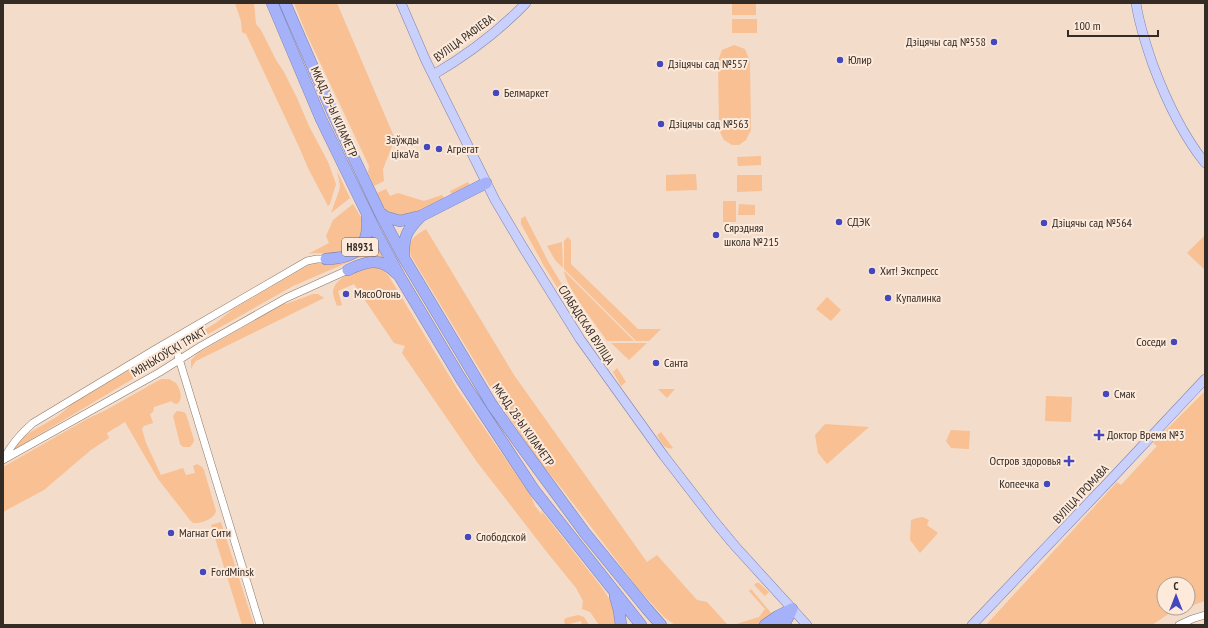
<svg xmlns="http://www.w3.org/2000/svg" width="1208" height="628" viewBox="0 0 1208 628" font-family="'PT Sans Narrow',sans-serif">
  <rect width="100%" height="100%" fill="#f3dcca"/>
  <!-- green -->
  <path fill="#f8c093" d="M235,3H254L256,24L261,30L276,60L284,72L297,98L309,126L328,162L336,184L330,204L328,206L308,168L300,149L246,34L242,32L241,21Z
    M294,3H337L395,139L383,169L384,181L374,186L368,172L369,166L306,33Z
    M732,3H756V15H732Z
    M732,19H757V33H732Z
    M734,45L745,49L750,61L751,130L746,140L739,145H732L724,140L719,130L718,61L722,50Z
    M761,156V165L738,166L737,157Z
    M337,171L350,198L331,213L339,191L340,185Z
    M696,174L697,190L666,191V175Z
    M737,175H762V191L737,192Z
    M468,182L470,186L452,195L450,191Z
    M386,189L390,196L398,193L424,201L442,195L444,198L406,217L386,212L377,193Z
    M723,201H736V222H723Z
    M353,204L362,219L363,236C360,240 357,246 353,249C344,256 320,252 308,254L329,243L326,236L333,220Z
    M739,204L755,205V215H738Z
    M525,216L549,263L588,327L586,329L570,308L544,266L521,224V219Z
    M426,229L514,375L647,562L657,555L697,600L707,602L728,625H675L664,617L653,605L637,587L559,485L537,459L500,403L411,256C407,240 413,237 426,229Z
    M1205,235V270L1187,253Z
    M372,236L383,258L373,256L358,258L293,286L196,341L193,340L192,338L194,336L216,323L233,309L309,265L316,263H336L369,242Z
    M568,237L571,241V264L638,329H661L649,341H636L564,269V241Z
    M562,242L563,268L555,260L547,246Z
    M375,267L384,271L388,275L458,390L531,496L535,506L542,515L541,510L603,589L613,605L617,625H599L590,612L582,609L583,601L576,588L546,551L477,462L402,353L405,346L394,343L354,284L338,291L342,305L337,306C335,301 333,296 333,291C334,281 350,272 359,269C364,267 370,267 375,267Z
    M564,271L634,341H607C598,327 565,286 564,271Z
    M313,294H318L324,298L196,361L193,365L191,369V360L198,353L285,303L286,304Z
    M827,297L841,310L831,321L816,309Z
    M611,343H647L629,360Z
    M163,350L166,351L169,353V356L168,358L15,449L14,448L18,441L29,433L58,416L72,404Z
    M617,368L626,382L621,386L613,372Z
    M161,379H169L176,383C180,389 184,399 177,404L173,403L172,401L154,407L153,412L150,414L153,423L144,426L142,429L146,443L161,475L183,468L186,475L195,473L193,466L197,464L202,467L204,470L216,511C215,519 200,524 193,523L190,520L158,479L125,422L107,433L109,438L91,450L44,490L3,512V467L87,419L106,410Z
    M658,389H675L667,398Z
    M1205,391V601L1188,607V584H1164V608H1184L1170,613L1152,625H986L1117,482L1121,485L1157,446L1153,443Z
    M1046,396L1072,397L1071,422L1045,421Z
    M177,411L184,412L186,414L194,440L193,443L190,447H183L180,444L173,416L175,413Z
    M825,424L869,427L827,464L818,453L815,435Z
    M951,430L970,431L969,449L951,448L946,441Z
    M661,432L673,448C665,451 661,442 657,435Z
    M923,517L929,520L927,525L938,533L920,553L910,540L911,520L917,518Z
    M221,522L254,625H242L211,525Z
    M756,583H759L769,592L765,596L754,585Z
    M751,589L772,614L759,625H733L759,617L765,609L749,591Z
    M578,615L584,617L589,625H582L581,621L565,625L564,620L566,618Z"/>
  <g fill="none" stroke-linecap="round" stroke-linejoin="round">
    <!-- minor casing -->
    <g stroke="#8c7767" stroke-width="8">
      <path id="minor" d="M173,339L260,625
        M4,459C11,444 20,434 33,423L154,350L307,261L317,259H326
        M3,460L160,372L201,346L286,298L348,270
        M1179,625L1192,619L1205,615"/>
    </g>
    <!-- major casing -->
    <g stroke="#7d82ae" stroke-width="10">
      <path id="major" d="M401,3L426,61L495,200L524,249L580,339L664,456L715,522L735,546L807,625
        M1136,3C1139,24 1146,45 1153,65C1166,100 1182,134 1205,163
        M433,75C467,55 499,31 526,3
        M972,625L1115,475L1205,379"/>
    </g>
    <!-- highway casing -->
    <g stroke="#7d82ae" stroke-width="12">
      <path id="highway" d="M272,3L321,119L375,230L400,277L461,379L534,490L641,625
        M285,3L334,116L380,213L404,258L492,405L519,443L585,533L647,609L661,625
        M380,213L386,217L400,221L421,216L486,183
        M404,255C403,236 408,229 421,216
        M326,259C355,258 370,248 367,217
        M348,270C366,261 381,257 396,273
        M615,596L619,610L621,625
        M765,625L778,616L792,609
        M782,625L785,623L792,609"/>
    </g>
    <!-- minor -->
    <use href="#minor" stroke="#fff" stroke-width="7"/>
    <!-- major -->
    <use href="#major" stroke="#c9d0fb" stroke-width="9"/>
    <!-- highway -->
    <use href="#highway" stroke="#a5b1f8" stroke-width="11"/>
  </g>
  <!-- markers -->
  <g fill="#4548bd" stroke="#fdeadb" stroke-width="1.5">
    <circle cx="994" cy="42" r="4"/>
    <circle cx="840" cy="60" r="4"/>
    <circle cx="660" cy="64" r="4"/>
    <circle cx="496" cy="93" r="4"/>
    <circle cx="661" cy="124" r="4"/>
    <circle cx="427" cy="147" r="4"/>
    <circle cx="439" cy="149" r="4"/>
    <circle cx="839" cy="222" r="4"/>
    <circle cx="1044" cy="223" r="4"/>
    <circle cx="716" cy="235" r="4"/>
    <circle cx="872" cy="271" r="4"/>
    <circle cx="346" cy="294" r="4"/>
    <circle cx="888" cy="298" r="4"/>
    <circle cx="1174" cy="342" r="4"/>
    <circle cx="656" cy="363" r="4"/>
    <circle cx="1106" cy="394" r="4"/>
    <path d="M1097 429h4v4h4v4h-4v4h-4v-4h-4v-4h4z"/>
    <path d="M1067 455h4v4h4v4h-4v4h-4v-4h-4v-4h4z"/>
    <circle cx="1047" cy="484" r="4"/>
    <circle cx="171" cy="533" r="4"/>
    <circle cx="468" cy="537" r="4"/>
    <circle cx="203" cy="572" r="4"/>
  </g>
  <g text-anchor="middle" stroke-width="4" stroke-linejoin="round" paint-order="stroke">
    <!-- shield labels -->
    <rect fill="#fdeadb" stroke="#70645b" stroke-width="1" x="342" y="238" width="36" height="18" rx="3"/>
    <g font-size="11" font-weight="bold" fill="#332b24">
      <text x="360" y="251">Н8931</text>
    </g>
    <!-- street labels -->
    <g font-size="12" fill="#332b24" stroke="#fdeadb">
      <text transform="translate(464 38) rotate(-36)" y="4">ВУЛІЦА РАФІЕВА</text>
      <text transform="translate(334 112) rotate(66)" y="4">МКАД, 29-Ы КІЛАМЕТР</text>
      <text transform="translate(586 325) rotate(57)" y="4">СЛАБАДСКАЯ ВУЛІЦА</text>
      <text transform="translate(169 352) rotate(-31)" y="4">МЯНЬКОЎСКІ ТРАКТ</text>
      <text transform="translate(523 425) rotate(55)" y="4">МКАД, 28-Ы КІЛАМЕТР</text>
      <text transform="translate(1081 494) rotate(-47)" y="4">ВУЛІЦА ГРОМАВА</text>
    </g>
    <!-- poi labels -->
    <g font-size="12" fill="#332b24" stroke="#fdeadb" text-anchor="start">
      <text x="986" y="46" text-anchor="end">Дзіцячы сад №558</text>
      <text x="848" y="64">Юлир</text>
      <text x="668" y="68">Дзіцячы сад №557</text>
      <text x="504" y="97">Белмаркет</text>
      <text x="669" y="128">Дзіцячы сад №563</text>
      <text x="419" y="144" text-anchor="end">Заўжды<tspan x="419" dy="14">цікаVа</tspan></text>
      <text x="447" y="153">Агрегат</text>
      <text x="847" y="226">СДЭК</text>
      <text x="1052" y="227">Дзіцячы сад №564</text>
      <text x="724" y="232">Сярэдняя<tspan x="724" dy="14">школа №215</tspan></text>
      <text x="880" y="275">Хит! Экспресс</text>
      <text x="354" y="298">МясоОгонь</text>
      <text x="896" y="302">Купалинка</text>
      <text x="1166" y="346" text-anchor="end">Соседи</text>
      <text x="664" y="367">Санта</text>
      <text x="1114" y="398">Смак</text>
      <text x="1107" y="439">Доктор Время №3</text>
      <text x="1061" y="465" text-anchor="end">Остров здоровья</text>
      <text x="1039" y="488" text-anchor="end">Копеечка</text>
      <text x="179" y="537">Магнат Cити</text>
      <text x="476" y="541">Слободской</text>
      <text x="211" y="576">FordMinsk</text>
    </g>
  </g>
  <!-- border -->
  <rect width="1208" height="628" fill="none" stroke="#332b24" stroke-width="8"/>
  <!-- north arrow -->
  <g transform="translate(1176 596)"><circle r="19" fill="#fdeadb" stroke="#ac9e92"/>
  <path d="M0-3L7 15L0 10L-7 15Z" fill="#4548bd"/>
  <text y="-6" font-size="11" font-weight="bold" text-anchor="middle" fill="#332b24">С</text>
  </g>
  <!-- scale -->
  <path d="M1068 30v6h90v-6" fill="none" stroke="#332b24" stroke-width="2"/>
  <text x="1074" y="30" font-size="12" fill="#332b24" stroke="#fdeadb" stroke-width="3" paint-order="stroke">100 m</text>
</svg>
